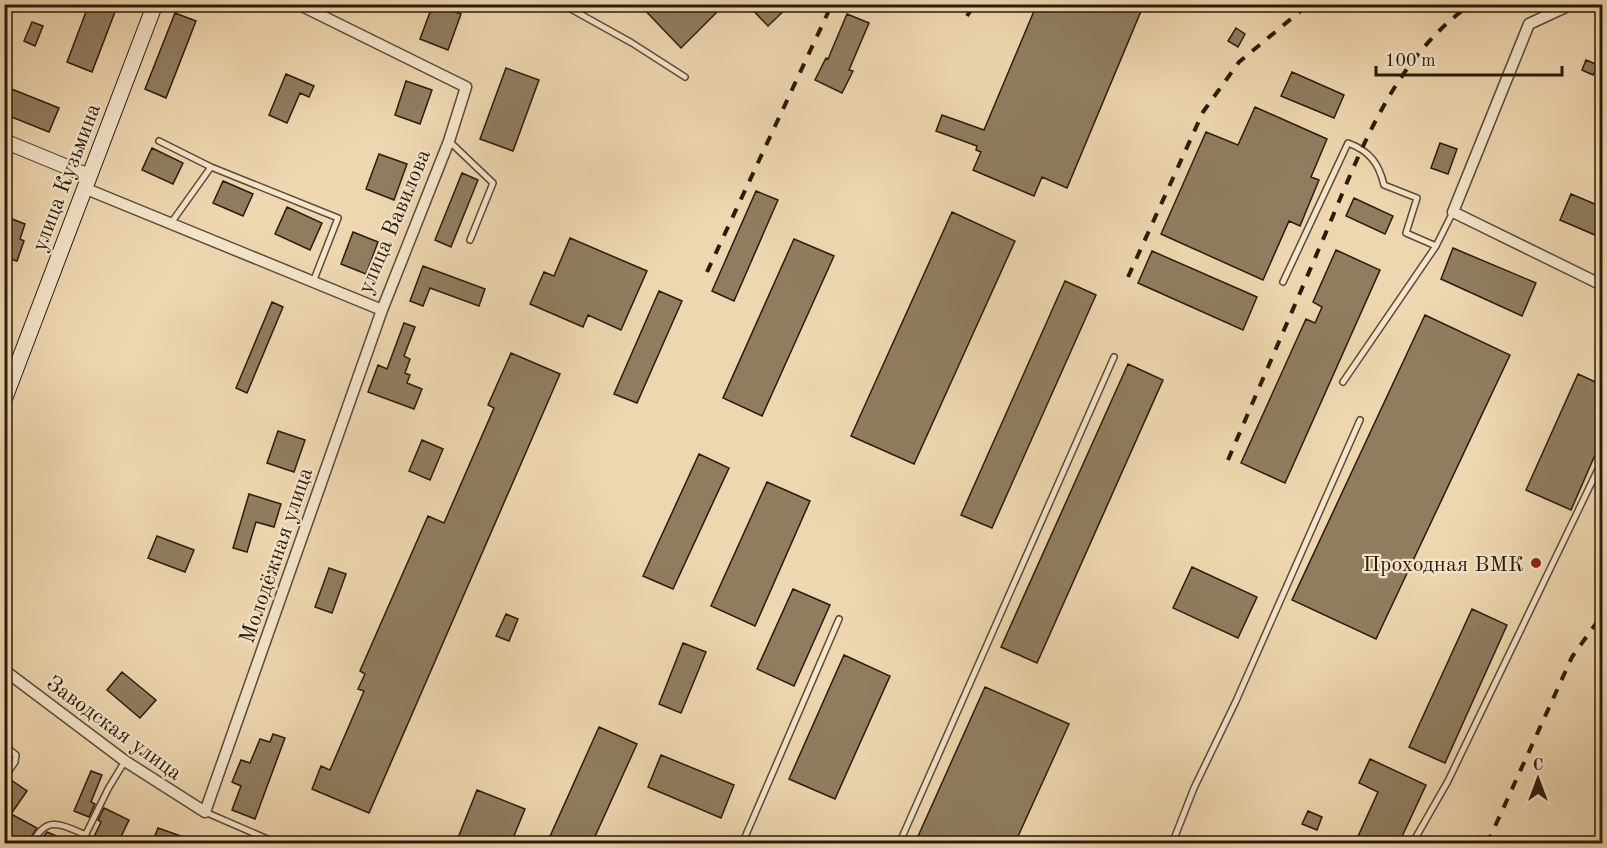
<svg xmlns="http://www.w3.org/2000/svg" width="1607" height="848" viewBox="0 0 1607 848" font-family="'Old Standard TT',serif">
  <rect width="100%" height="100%" fill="#eed7b0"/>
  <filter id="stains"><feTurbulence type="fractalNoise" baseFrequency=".00333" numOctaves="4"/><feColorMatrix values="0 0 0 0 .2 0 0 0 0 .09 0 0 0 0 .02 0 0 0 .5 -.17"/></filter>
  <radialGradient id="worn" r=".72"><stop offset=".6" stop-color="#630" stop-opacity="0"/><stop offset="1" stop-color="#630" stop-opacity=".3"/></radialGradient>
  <!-- building -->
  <path fill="#907d60" stroke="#2a1c0a" stroke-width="1.5" d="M89,4H118L92,72L67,62Z
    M433,4L461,14L448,50L420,39Z
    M639,4H725L681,48Z
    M747,4H791L768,26Z
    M1037,4H1144L1067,188L1042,177L1034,196L973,170L981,152L976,150L977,146L936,131L942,115L984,130Z
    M175,13L196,21L166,98L145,89Z
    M847,14L869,23L849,70L853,71L842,93L815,80L826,58L828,59Z
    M32,22L43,26L35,46L24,41Z
    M1236,28L1245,34L1238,47L1228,41Z
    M1586,60L1598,65L1593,75L1582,70Z
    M506,68L539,80L513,151L480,139Z
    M1292,72L1344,95L1334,118L1281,96Z
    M286,74L314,86L309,97L300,93L287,123L269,115Z
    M406,81L432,90L420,124L395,115Z
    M4,86L59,108L49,132L4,114Z
    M1255,107L1327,139L1311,177L1319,180L1300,226L1289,221L1263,280L1161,234L1206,132L1238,145Z
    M1440,143L1457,149L1448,174L1431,168Z
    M152,148L183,163L173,184L142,170Z
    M379,154L407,164L394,200L366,189Z
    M462,173L478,180L451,247L435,240Z
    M223,181L253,194L243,216L213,203Z
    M756,191L778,200L734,301L712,291Z
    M1571,194L1602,207V238L1560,220Z
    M1354,198L1393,216L1385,234L1346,216Z
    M287,207L322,223L310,250L275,234Z
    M952,212L1015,241L914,464L851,436Z
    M7,217L25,224L20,239L24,241L17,261L4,257Z
    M353,232L378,242L366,274L341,264Z
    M570,238L647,271L621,330L588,315L583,327L530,304L544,272L554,276Z
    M794,239L834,256L762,416L723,398Z
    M1453,248L1536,283L1522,316L1441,279Z
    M1336,250L1380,270L1285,483L1241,463L1306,319L1315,323L1322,307L1313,302Z
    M1152,251L1257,297L1243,330L1138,283Z
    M423,266L485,289L479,306L430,288L423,306L410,301Z
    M1065,281L1096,295L992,528L961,515Z
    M659,291L682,301L637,403L614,394Z
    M272,302L283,307L247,393L236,388Z
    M1425,315L1510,355L1376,639L1292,600Z
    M404,323L415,327L404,356L410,359L405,373L410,375L407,383L422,389L414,409L368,392L378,365L387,369Z
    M511,353L560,374L369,813L312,789L321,766L330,770L364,691L358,689L365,674L360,671L428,516L444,523L494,408L488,405Z
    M1128,364L1163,380L1037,663L1001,647Z
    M1578,374L1602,385V439L1571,510L1526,490Z
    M278,431L305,440L294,472L267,463Z
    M422,440L443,449L430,480L409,471Z
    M699,454L729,468L673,589L643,576Z
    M767,482L810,501L755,626L711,606Z
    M249,494L281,504L274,527L256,522L247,552L233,548Z
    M157,536L194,550L185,572L148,558Z
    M1192,567L1257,597L1238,638L1173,608Z
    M329,568L346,574L332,613L315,607Z
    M793,589L830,605L794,686L757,669Z
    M1472,609L1507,625L1445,763L1409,747Z
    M506,614L518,619L509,641L496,636Z
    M683,643L706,652L681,713L659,704Z
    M844,655L890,676L835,799L789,779Z
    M122,672L156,700L140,718L107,690Z
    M985,687L1069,724L1015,843H915Z
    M599,727L637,744L592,843H547Z
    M273,734L285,738L255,819L232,810L241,786L232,782L241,760L250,763L260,739L270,742Z
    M661,755L734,785L721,818L648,787Z
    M1370,759L1426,785L1399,843H1355L1378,792L1359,783Z
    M91,771L102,775L91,802L95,804L89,817L74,811Z
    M11,780L27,791L11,814L37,828L27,843H4V791Z
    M477,790L525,809L511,843H456Z
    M104,808L129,820L118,843H91L101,822L98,820Z
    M1308,811L1322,817L1317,830L1302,824Z
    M158,828L198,842L197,843H152Z
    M47,832L73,843H38Z"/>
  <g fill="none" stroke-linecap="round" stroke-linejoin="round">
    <!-- service casing -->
    <g stroke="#5b4b34" stroke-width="8">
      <path id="service" d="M562,4L632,43L685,77
        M4,14L17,4
        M159,141L211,167
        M449,141L493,183L470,240
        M171,223L211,167L338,218L313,282
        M1283,282L1348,143C1370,151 1379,164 1384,185L1417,198L1406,233L1436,246
        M1343,382L1436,246L1453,212
        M4,745L16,755L15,762L4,778
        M205,812L279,844
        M32,844C46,815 60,824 86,835
        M81,844L108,789L125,761
        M742,844L839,619
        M899,844L1114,357
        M1172,844L1194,788L1236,701L1360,420
        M1412,844L1448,781L1602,461"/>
    </g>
    <!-- minor casing -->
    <g stroke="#5b4b34" stroke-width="13">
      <path id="minor" d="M1572,4L1529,24L1453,212L1602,285
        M84,188L382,310
        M4,670L125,761L205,812L382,310L449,141L466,87L304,7"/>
    </g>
    <!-- tertiary casing -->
    <g stroke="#5b4b34" stroke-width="16">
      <path id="tertiary" d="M4,141L89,176"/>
    </g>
    <!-- secondary casing -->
    <g stroke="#2a1c0a" stroke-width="17">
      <path id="secondary" d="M4,400L155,4"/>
    </g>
    <!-- service -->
    <use href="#service" stroke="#f4e5cc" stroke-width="5"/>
    <!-- minor -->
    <use href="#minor" stroke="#f4e5cc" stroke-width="10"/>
    <!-- tertiary -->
    <use href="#tertiary" stroke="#f4e5cc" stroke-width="14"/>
    <!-- secondary -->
    <use href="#secondary" stroke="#f4e5cc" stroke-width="15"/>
    <!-- rail -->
    <path stroke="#2a1c0a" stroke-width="4" stroke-dasharray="10 10" stroke-linecap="butt" d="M967,16L975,4
      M707,272L832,4
      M1128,277L1203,112L1239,62L1309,4
      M1228,460C1258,390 1288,321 1318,251C1357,162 1388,63 1471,4
      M1487,844L1572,657L1602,615"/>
  </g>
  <!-- markers -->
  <circle fill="#8f2418" stroke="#f4e5cc" stroke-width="2" cx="1536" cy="563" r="6"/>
  <g text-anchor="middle" stroke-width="4.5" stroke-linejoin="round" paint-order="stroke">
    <!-- street labels -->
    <g font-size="22" fill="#2a1c0a" stroke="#f4e5cc">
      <text transform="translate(65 177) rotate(-69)" y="8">улица Кузьмина</text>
      <text transform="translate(393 221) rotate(-67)" y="8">улица Вавилова</text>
      <text transform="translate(275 555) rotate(-71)" y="8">Молодёжная улица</text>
      <text transform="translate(115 727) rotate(36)" y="8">Заводская улица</text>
    </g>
    <!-- poi labels -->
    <g font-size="22" fill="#2a1c0a" stroke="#f4e5cc" text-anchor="end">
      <text x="1524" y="571">Проходная ВМК</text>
    </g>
  </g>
  <!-- margin -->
  <rect width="1607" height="848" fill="none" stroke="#eed7b0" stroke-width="24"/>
  <rect x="6" y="6" width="1595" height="836" fill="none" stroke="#2a1c0a" stroke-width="3"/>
  <rect x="12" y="12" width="1583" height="824" fill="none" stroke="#2a1c0a" stroke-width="1.5"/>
  <!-- north arrow -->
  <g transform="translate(1538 779)" stroke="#f4e5cc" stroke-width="4.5" paint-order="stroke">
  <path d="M0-4.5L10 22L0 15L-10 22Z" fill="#2a1c0a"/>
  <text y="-9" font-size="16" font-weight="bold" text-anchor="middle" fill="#2a1c0a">С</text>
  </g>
  <!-- scale -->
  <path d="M1376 66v9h186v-9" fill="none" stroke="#2a1c0a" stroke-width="3"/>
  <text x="1385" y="66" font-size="18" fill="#2a1c0a" stroke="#f4e5cc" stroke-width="4.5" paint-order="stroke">100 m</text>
  <rect width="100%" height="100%" filter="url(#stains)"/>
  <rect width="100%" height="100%" fill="url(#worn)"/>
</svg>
